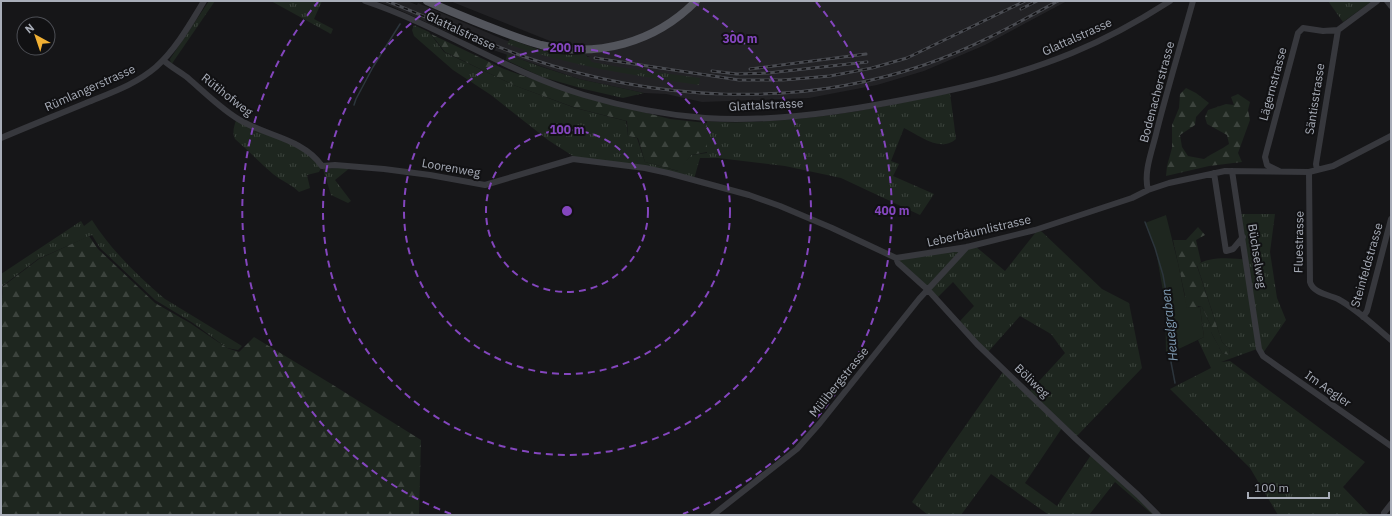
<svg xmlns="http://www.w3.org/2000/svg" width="1392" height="516" viewBox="0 0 1392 516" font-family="'IBM Plex Sans',sans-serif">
  <defs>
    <pattern id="grass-tufts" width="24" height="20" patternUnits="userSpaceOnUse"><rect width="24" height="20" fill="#1e261f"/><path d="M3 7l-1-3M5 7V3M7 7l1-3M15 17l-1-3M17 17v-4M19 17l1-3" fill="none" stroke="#3c433d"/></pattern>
    <pattern id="forest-firs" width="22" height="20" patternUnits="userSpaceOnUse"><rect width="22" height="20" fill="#1e261f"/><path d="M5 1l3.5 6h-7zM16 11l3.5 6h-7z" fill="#3c433d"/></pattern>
  </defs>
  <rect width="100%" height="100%" fill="#161618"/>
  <!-- built -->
  <path fill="#222225" d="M377,1H407L417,5L418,3L505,40L539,52L564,58L590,57L450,1H1067L985,45L924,71L877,85L809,98L702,102L666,94L644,93L579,79L493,50L448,32L393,7Z"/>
  <!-- grass -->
  <path fill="url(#grass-tufts)" d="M209,1H215L171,65L170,59Z
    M271,1H322L314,19L333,29L331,34Z
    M1328,1H1372L1343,22Z
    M414,25L429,32L444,52L516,86L575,108L626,121L628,136L637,138L645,162L678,171L691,155L707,153V121C720,122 734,123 747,122C815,121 883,107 950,93L956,139C940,153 919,135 904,128L891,161L899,164L893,176L934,194L920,215L841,178L785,166L718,158H700L694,179L576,158L548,140L491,95L453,70L414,36L412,30Z
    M510,39C537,49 556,58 585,54L592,62L619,67L700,78L699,85C634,76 570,66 507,44Z
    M507,54L539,66L579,79L644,93L623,98L584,89L542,77L506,60Z
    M236,120L303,148L321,168L319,172L307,175L310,188L299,192C291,184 282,181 273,174C260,163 248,150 235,139C232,132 234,127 236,120Z
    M351,167L335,180L351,201L348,203L331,195L323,169Z
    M1240,214H1275L1270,252L1277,298L1286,320L1263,353L1257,349L1221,362L1230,361L1365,462L1343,487L1370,515H1278L1250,468L1170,389L1211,368L1198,340L1204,337L1200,307H1202L1211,326V332L1222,353L1229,355L1230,349L1222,342L1197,265C1209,256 1233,258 1247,260Z
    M92,220C111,250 138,276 165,299L242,346L238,350L227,348L193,323L155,300L100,248L92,235L38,259L1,287L3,297L1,299V274L81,221L84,226Z
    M1040,230L1102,289L1129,303L1142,368L1076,437L1029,392L1065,353L1051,334L1020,316L988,352L959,322L974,306L953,282L937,298L897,259L975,246L1005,271L1036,232Z
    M1003,372L1062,428L1025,483L1057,506L1091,455L1157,515H1153L1115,482L1089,515H1049L991,474L961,515H928L912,502Z"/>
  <!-- forest -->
  <path fill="url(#forest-firs)" d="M431,34L504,69L581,96L670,119L707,123V152L691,155L679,171L645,162L638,138L628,136L627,121L576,108L516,86L445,52Z
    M1186,88L1196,93L1209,103L1196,117L1195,125L1180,135L1182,147L1188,156L1204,159C1212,153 1221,150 1229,144L1227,135L1207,124L1205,117L1208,110L1226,104L1234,105L1231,97L1238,94L1250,102L1248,110L1250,120L1238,153L1242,162L1209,166L1166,176L1167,166L1172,148V125L1179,108L1180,94Z
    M1198,227L1205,235L1196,240L1201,262L1197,266L1222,342L1230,349L1229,355L1222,353L1211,332V326L1202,307L1198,306L1192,318L1182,308L1185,296L1173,240H1186Z
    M89,236L98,249L155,303L190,323L227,348L239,352L254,337L333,385L421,440L419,515H1V299L3,297L2,287L39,259Z"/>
  <!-- garden -->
  <path fill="#1e261f" d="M1166,215L1178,263L1187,308L1200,307L1204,337L1166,355L1165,303L1156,251L1145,223Z"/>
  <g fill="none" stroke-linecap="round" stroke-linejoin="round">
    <!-- stream -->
    <path stroke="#2c353c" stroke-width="1.5" d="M354,105L356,99L373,67L400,24
      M1145,222L1155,248L1163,275L1170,314L1168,334L1171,347V362L1175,383"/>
    <!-- minor -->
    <path stroke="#37383d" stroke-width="6" d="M365,1C440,26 507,72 584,95C621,106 667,115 705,118C762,122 819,115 875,105C942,93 1009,79 1072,53C1106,39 1139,21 1170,1
      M1387,1L1391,6
      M1338,30L1377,1
      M163,60C171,67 180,72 188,78C203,91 218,106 235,117C262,136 302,137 322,166L335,165L384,169L430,175L485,185L573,159L645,168L668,173L749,195L780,206L832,228L896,258L967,247L1035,230L1132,198L1148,190L1169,183L1225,171L1309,172L1333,166L1391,136
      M1,138C29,126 57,115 86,103C110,93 135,85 156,67C176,49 190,24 204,1
      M1317,170L1316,164L1317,158L1338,30
      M1232,171L1259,349L1263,356L1277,366L1391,446
      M1279,171L1267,165L1265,157L1298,33L1303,28L1323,31L1338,30
      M1309,172L1310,282C1313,293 1329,295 1338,299C1358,310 1374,326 1391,340
      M1214,173L1226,251L1233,249L1243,237
      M1148,190C1143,171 1153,149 1157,130C1168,87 1181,44 1193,1
      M896,258L898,263L928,290L977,344L1076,439L1138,495L1158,515
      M1363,317L1367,311L1391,219
      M1384,513L1391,504
      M713,515L797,449L820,423L919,299L967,247"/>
    <!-- major -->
    <path stroke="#53555c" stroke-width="8" d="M427,1C447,10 467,18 487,26C505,33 522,40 541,45C597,58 655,43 696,1"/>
    <!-- rail casing -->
    <g stroke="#4a4c52" stroke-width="3">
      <path id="rail" d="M387,1C434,20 480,41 528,58C656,101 795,109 924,65C971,49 1014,25 1058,1
        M1021,9L1037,1
        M595,58L739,80H783L830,76L872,68L907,58L1025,1
        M750,69L866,54
        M712,71L737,74L768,73L867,62"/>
    </g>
    <!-- rail -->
    <use href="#rail" stroke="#111113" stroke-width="1.5" stroke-dasharray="4.5" stroke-linecap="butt"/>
  </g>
  <!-- distance rings -->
  <g fill="none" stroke="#8446be" stroke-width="2" stroke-dasharray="7 5">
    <circle cx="567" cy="211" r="81"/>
    <circle cx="567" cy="211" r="163"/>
    <path d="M693 2A244 244 0 1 1 441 2"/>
    <path d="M451 514A325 325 0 0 1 318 2M816 2A325 325 0 0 1 683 514"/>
  </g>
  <g text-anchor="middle" stroke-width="4" stroke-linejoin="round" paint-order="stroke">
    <!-- street labels -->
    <g font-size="12" fill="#a8adb8" stroke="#111113">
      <text transform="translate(461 31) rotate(25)" y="4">Glattalstrasse</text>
      <text transform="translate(1077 37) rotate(-24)" y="4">Glattalstrasse</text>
      <text transform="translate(1273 84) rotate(-75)" y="4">Lägernstrasse</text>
      <text transform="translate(90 88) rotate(-24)" y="4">Rümlangerstrasse</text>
      <text transform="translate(1157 92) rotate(-75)" y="4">Bodenacherstrasse</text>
      <text transform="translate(227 95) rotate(38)" y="4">Rütihofweg</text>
      <text transform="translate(1315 99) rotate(-81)" y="4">Säntisstrasse</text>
      <text transform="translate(766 105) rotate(-3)" y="4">Glattalstrasse</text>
      <text transform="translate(451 168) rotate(10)" y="4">Loorenweg</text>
      <text transform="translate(979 231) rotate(-13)" y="4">Leberbäumlistrasse</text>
      <text transform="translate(1299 242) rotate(-89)" y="4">Fluestrasse</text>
      <text transform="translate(1257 256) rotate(81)" y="4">Büchselweg</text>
      <text transform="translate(1367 265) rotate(-74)" y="4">Steinfeldstrasse</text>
      <text transform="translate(1032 381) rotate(44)" y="4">Böliweg</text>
      <text transform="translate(839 382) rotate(-51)" y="4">Mülibergstrasse</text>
      <text transform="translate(1328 389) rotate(35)" y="4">Im Aegler</text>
    </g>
    <!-- water labels -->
    <g font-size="13" font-style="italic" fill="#7f9bb3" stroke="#111113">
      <text transform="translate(1169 325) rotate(-96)" y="5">Heuelgraben</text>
    </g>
  </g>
  <circle cx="567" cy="211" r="6" fill="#8446be" stroke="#111113" stroke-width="2"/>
  <g font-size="12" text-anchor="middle" font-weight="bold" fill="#8446be" stroke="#111113" stroke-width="4" stroke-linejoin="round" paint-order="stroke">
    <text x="740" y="43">300 m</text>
    <text x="567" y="52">200 m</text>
    <text x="567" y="134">100 m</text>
    <text x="892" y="215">400 m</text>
  </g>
  <!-- border -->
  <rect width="1392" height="516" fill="none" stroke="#a8adb8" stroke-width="4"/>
  <!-- north arrow -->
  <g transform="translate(36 36) rotate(320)"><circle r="19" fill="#111113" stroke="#4d4f55"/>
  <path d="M0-3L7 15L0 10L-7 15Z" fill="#f2b134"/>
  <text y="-6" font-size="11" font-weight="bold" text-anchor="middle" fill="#a8adb8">N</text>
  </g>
  <!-- scale -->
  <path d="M1248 492v6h81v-6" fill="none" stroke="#a8adb8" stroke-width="2"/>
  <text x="1254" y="492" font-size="12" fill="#a8adb8" stroke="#111113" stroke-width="3" paint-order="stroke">100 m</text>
</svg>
